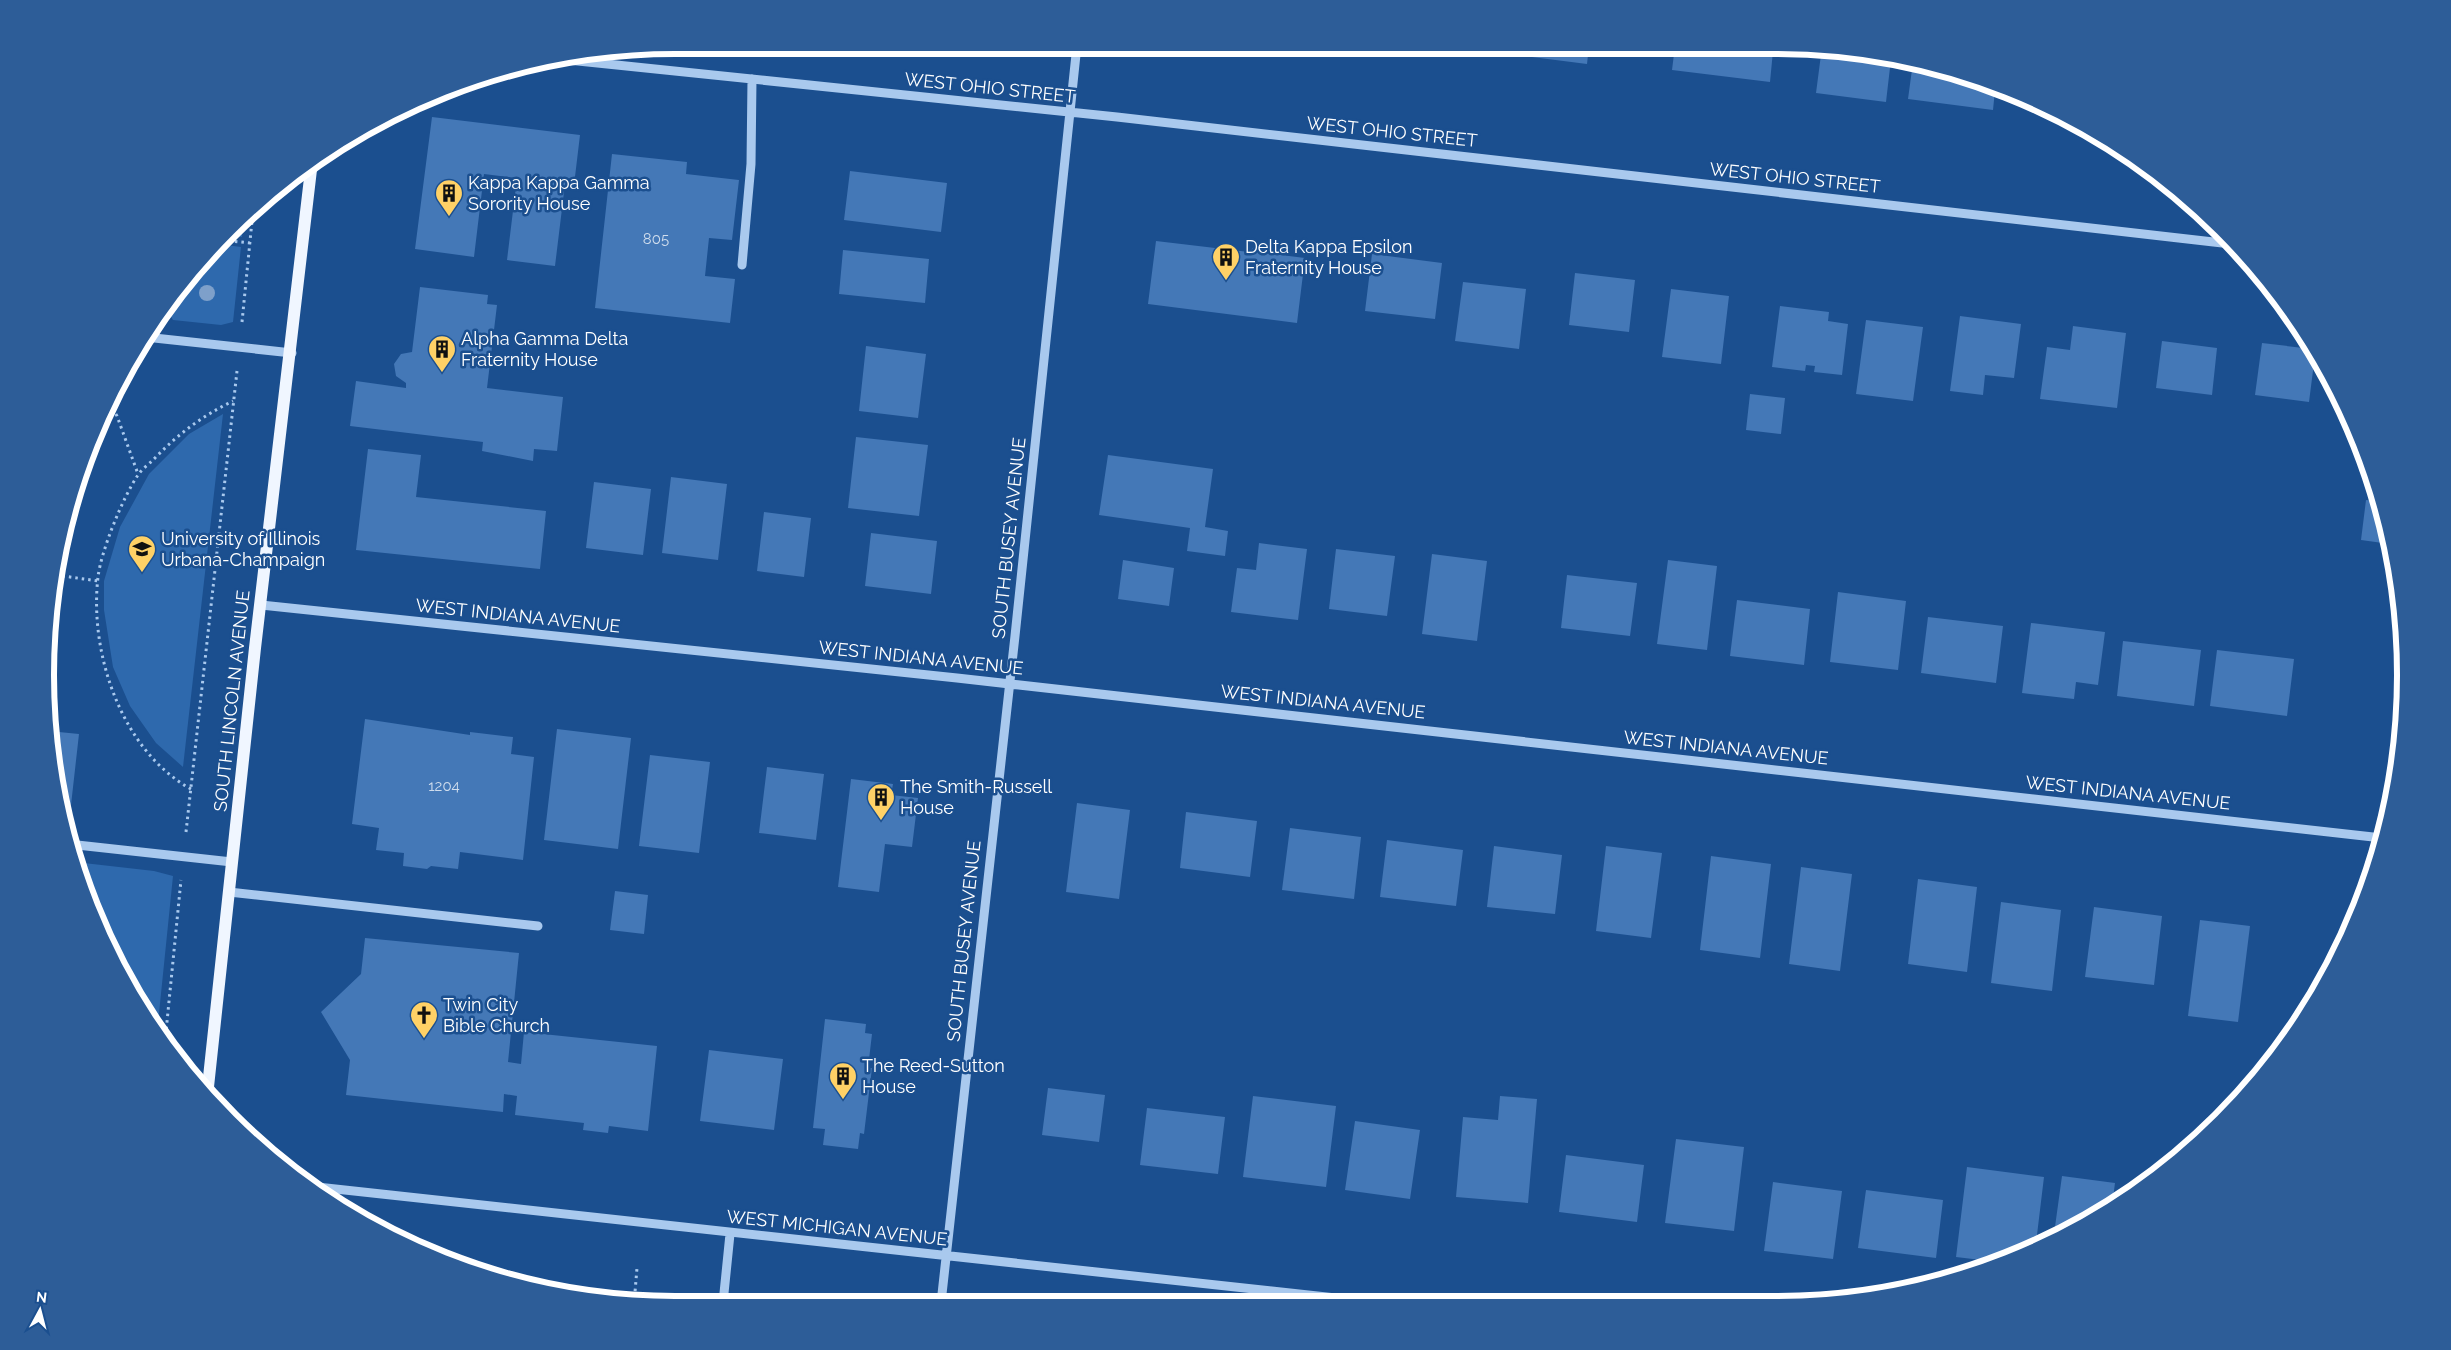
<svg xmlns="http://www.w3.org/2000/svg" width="2451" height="1350" viewBox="0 0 2451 1350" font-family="Raleway,sans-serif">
  <rect width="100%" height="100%" fill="#1b4f8f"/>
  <!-- green -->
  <path fill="#2e69ad" d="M243,220L242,237L227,236V235Z
    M218,244L241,247L233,322L221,325L173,320L165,307L202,259Z
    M223,414L183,767L156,743L130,706L113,667L104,610V581L120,527L149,474L189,434Z
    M75,862L154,871L173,876L157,1033L93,916Z"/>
  <!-- building -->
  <path fill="#4478b7" d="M1190,46H1234L1232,55L1189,50Z
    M1447,46H1589L1587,64Z
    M1675,46H1791L1790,53L1773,51L1770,82L1672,70Z
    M1822,47L1891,59L1886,102L1816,93Z
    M1913,62L1939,67L1995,90L1993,110L1908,99Z
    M432,117L580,135L574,185L565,184L555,266L507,260L517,178L484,174L474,257L415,249Z
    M612,154L687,162L686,174L739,180L732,240L709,238L705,276L735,279L730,323L595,308Z
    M850,171L947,183L941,232L844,220Z
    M1156,241L1249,252L1256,245L1268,246L1273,254L1305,258L1297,323L1148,304Z
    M843,250L929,259L925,303L839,294Z
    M1372,254L1442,263L1435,319L1365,311Z
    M1575,273L1635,280L1629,332L1569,325Z
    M1463,282L1526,289L1519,349L1455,341Z
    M420,287L488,295L487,304L497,305L487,388L563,397L557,451L534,449L533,461L482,451L483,442L350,426L356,381L406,388V383L396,376L394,364L401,354L412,352Z
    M1671,289L1729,296L1721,364L1662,357Z
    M1780,306L1829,312L1828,321L1848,324L1842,375L1814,372L1815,366L1806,365L1805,371L1772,367Z
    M1960,316L2021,324L2014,378L1985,375L1983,395L1950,391Z
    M1866,320L1923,327L1913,401L1856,394Z
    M2073,326L2126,333L2117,408L2040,399L2047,347L2070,350Z
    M2162,341L2217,348L2212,395L2156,388Z
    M2262,343L2312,349L2315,355L2309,402L2255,395Z
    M866,346L926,354L918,418L859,411Z
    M1750,394L1785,398L1781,434L1746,430Z
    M856,437L928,445L919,516L848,508Z
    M368,449L421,455L416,497L546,511L540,569L356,550Z
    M1108,455L1213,469L1205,527L1228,531L1225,556L1187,551L1190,528L1099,515Z
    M671,477L727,484L718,560L662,553Z
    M594,482L651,489L643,555L586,548Z
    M2366,500L2381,502L2390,544L2361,540Z
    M764,512L811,518L804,577L757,571Z
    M871,533L937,541L931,594L865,586Z
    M1259,543L1307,549L1298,620L1231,612L1237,568L1256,570Z
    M1336,549L1395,556L1387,616L1329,609Z
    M1432,554L1487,561L1477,641L1422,634Z
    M1123,560L1174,568L1169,606L1118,599Z
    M1668,560L1717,566L1707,650L1657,644Z
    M1567,575L1637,583L1630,636L1561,628Z
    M1838,592L1906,601L1898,670L1830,662Z
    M1737,600L1810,609L1804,665L1730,656Z
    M1928,617L2003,626L1996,683L1921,673Z
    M2402,618L2405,634L2404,651H2397Z
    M2031,623L2105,632L2098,685L2076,682L2074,699L2022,693Z
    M2123,641L2201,650L2194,706L2117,696Z
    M2217,650L2294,659L2287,716L2210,706Z
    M2401,695V757L2399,764L2393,763Z
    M365,719L470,735V732L513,737L511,754L534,757L523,860L460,852L458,869L431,866L427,869L403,866L404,853L376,850L379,828L352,824Z
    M557,729L631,738L618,849L544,840Z
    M49,731L79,734L71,805L61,803Z
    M650,755L710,762L699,853L639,846Z
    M767,767L824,774L816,840L759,833Z
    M851,779L893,784L891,795L918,798L912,847L885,844L879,892L838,887Z
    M1077,803L1130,810L1119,899L1066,892Z
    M1186,812L1257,821L1250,877L1180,868Z
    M1290,828L1361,837L1354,899L1282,890Z
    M1387,840L1463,850L1456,906L1380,897Z
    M1494,846L1562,855L1555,914L1487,907Z
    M1606,846L1662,853L1651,938L1596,931Z
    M1711,856L1771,864L1760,958L1700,950Z
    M1801,867L1852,874L1840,971L1789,964Z
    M1918,879L1977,887L1967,972L1908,964Z
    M615,891L648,895L644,934L610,930Z
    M2001,902L2061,910L2052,991L1991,983Z
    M2094,907L2162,916L2154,985L2085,977Z
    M2200,920L2250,926L2238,1022L2188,1016Z
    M365,938L519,953L508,1062L521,1064L524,1032L657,1046L648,1131L609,1126L608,1133L583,1130L584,1123L515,1115L517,1096L504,1094L503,1112L346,1095L350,1060L321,1012L361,974Z
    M825,1019L866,1024L865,1033L872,1034L868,1068H872L864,1134L860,1133L858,1149L823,1145L825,1129L813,1128Z
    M709,1050L783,1059L774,1130L700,1121Z
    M1048,1088L1105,1095L1099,1142L1042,1135Z
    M1253,1096L1336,1106L1326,1187L1243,1177Z
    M1500,1096L1537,1099L1528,1203L1456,1197L1463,1117L1498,1120Z
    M1147,1108L1225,1117L1218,1174L1140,1165Z
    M1355,1121L1420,1130L1410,1199L1345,1190Z
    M1676,1139L1744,1147L1734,1231L1665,1223Z
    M1566,1155L1644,1165L1637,1222L1559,1212Z
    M1967,1167L2044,1177L2036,1243L1998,1262L1956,1257Z
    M2062,1176L2115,1183L2112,1206L2054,1234Z
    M1773,1182L1842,1191L1833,1259L1764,1251Z
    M1866,1190L1943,1200L1936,1258L1858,1248Z"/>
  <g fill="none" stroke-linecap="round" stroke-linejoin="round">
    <!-- path -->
    <path stroke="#a9c9ee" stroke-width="3" stroke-dasharray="2.5 4" stroke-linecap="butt" d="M222,240L250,243
      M242,322L253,211
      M109,403L117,416L138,474
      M56,575L98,581
      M191,789C122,751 89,654 98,577C101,551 123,497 138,475C142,469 149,464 154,459C178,434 202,416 233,401
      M186,832L237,371
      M165,1042L181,880
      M634,1304L637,1268"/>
    <!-- minor -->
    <path stroke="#a9c9ee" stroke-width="9" d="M549,58L1117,117L2231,244
      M742,265L751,164L752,79
      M145,337L292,353
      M261,605L957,678L2382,838
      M68,844L232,862
      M229,892L538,926
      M308,1186L1363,1301
      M723,1303L730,1234
      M941,1303L1015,636L1077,45"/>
    <!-- major -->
    <path stroke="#f0f6ff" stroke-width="12" d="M207,1096L255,648L312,161"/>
  </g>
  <!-- trees -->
  <circle fill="#7ea0ca" cx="207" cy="293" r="8"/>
  <!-- icons -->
  <defs>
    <g id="building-pin" transform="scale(1.4375)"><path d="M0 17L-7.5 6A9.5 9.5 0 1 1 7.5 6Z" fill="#ffd166" stroke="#1b4f8f"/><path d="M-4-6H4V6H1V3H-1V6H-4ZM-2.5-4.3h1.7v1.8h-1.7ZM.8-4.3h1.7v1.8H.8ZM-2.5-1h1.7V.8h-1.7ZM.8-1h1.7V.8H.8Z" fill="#111"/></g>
    <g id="university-pin" transform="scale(1.4375)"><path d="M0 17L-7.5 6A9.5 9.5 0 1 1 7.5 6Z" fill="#ffd166" stroke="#1b4f8f"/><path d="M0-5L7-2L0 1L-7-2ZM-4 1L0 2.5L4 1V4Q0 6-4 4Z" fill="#111"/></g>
    <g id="church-pin" transform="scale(1.4375)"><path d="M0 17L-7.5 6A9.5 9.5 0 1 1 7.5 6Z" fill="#ffd166" stroke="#1b4f8f"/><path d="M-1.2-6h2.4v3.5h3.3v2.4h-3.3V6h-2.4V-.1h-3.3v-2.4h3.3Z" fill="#111"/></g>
  </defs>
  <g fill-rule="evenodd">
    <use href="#building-pin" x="449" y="193"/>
    <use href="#building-pin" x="1226" y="257"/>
    <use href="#building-pin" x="442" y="349"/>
    <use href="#university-pin" x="142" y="549"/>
    <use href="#building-pin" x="881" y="797"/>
    <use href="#church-pin" x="424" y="1015"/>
    <use href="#building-pin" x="843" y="1076"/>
  </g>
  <g text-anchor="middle" stroke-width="5" stroke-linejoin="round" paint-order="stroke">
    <!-- number labels -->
    <g font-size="15" fill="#d0dded">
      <text x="656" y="244">805</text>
      <text x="444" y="791">1204</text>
    </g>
    <!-- street labels -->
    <g font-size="18" fill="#fff" stroke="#1b4f8f">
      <text transform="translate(990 88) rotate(6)" y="6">WEST OHIO STREET</text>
      <text transform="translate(1392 132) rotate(6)" y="6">WEST OHIO STREET</text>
      <text transform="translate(1795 178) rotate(6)" y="6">WEST OHIO STREET</text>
      <text transform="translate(1009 538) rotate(-84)" y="6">SOUTH BUSEY AVENUE</text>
      <text transform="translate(518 616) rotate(6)" y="6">WEST INDIANA AVENUE</text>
      <text transform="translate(921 658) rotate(6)" y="6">WEST INDIANA AVENUE</text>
      <text transform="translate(232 701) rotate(-84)" y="6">SOUTH LINCOLN AVENUE</text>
      <text transform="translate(1323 702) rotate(6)" y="6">WEST INDIANA AVENUE</text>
      <text transform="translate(1726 748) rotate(6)" y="6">WEST INDIANA AVENUE</text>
      <text transform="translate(2128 793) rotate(6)" y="6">WEST INDIANA AVENUE</text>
      <text transform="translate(964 941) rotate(-84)" y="6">SOUTH BUSEY AVENUE</text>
      <text transform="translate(837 1228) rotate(6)" y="6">WEST MICHIGAN AVENUE</text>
    </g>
    <!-- poi labels -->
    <g font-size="18" fill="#fff" stroke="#1b4f8f" text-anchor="start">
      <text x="468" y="189">Kappa Kappa Gamma<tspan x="468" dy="21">Sorority House</tspan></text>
      <text x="1245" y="253">Delta Kappa Epsilon<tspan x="1245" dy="21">Fraternity House</tspan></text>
      <text x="461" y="345">Alpha Gamma Delta<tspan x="461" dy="21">Fraternity House</tspan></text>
      <text x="161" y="545">University of Illinois<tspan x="161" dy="21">Urbana-Champaign</tspan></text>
      <text x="900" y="793">The Smith-Russell<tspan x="900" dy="21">House</tspan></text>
      <text x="443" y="1011">Twin City<tspan x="443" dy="21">Bible Church</tspan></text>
      <text x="862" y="1072">The Reed-Sutton<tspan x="862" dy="21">House</tspan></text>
    </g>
  </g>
  <!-- crop -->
  <path d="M0 0H2451V1350H0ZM675 54H1776A621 621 0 0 1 2397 675V675A621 621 0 0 1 1776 1296H675A621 621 0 0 1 54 675V675A621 621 0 0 1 675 54Z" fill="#2d5d98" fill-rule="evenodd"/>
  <path fill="none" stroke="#fff" stroke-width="6" d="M675 54H1776A621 621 0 0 1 2397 675V675A621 621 0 0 1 1776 1296H675A621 621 0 0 1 54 675V675A621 621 0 0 1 675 54Z"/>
  <!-- north arrow -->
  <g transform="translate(40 1310) rotate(7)" stroke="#1b4f8f" stroke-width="4" paint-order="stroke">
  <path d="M0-4L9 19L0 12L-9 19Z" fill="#ffffff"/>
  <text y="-8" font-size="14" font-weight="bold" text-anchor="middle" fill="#ffffff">N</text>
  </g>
</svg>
